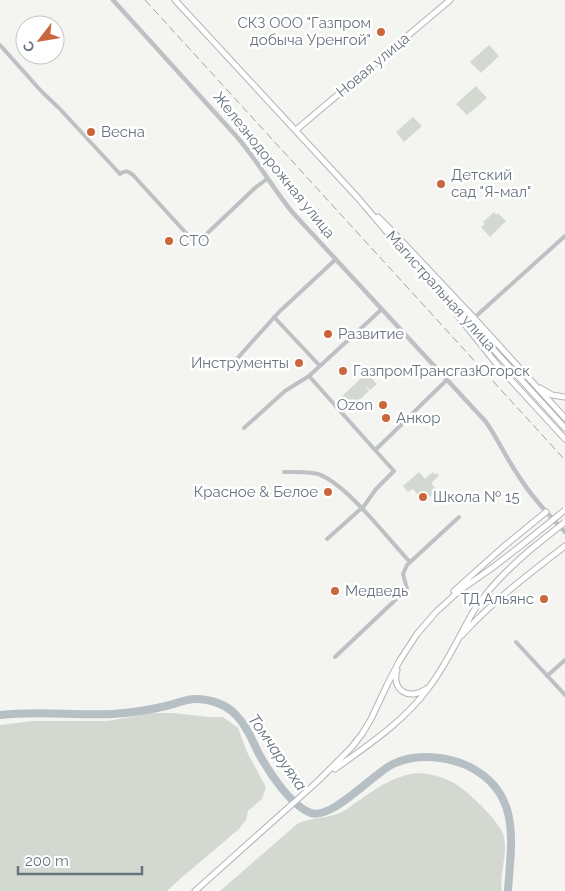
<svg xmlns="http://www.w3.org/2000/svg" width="565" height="891" viewBox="0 0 565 891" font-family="Raleway,sans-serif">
  <rect width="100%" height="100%" fill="#f4f4f1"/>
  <!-- green -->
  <path fill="#d3d9d1" d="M489,45L499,56L481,73L470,62Z
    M476,86L487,98L467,115L456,104Z
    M413,117L422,126L404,142L396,132Z
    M494,212L496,215L498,213L506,221L490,237L481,227L485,224L483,222Z
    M367,373L377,384L370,390L364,385L369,391L351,408L341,397Z
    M419,472L425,479L433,472L435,475L437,473L439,476L431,483L437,490L424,502L413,489L408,492L403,486Z
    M152,713H173L209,717H223L238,728L247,752L266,787L262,799L248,811L246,820L239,829L180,879L167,891H0V725L33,721H108Z
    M418,773C430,774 441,776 452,782C466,789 501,822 504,837C508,856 499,873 502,891H220L297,824C311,817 328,819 342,812C348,809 353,804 358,801C377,788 395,775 418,773Z"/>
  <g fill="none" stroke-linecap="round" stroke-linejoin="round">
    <!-- river -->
    <path stroke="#b6bfc3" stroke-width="8" d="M0,715C38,710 75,716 113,714C130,713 149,710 166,706C175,704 186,699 195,699C210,699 226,704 236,715C247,726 252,740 259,754C269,772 291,806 311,813C332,820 374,773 393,764C416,753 448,756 470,767C522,794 511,843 508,891"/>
    <!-- secondary casing -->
    <g stroke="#b1b5b9" stroke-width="7">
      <path id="secondary" d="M175,0L358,198L391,237L565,428
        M296,130L450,0
        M378,217L396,235L474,318L565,418
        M454,311L499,367L565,439
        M540,388L552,395L565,397
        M454,591L502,548L546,512
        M462,635C493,601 529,574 565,546
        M397,670C391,690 409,701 426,689
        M335,769C368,745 402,723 427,690C446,666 458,638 473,612C488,588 509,568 530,550
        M195,891L318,781L351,748L362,734L371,719L388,683L400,660L417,634L436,612L459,591L492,568L523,544"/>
    </g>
    <!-- minor -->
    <path stroke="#bec1c4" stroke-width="4" d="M0,45L42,92L59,108L120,174C125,170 128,171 133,175L196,244L256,187L267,179
      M274,317L320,366
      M474,318L565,236
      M235,361L279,312L336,259
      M309,376L375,450
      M244,428L285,391L309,376L321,365L382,309
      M284,472C295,472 308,471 318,474C347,484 388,539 410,562
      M327,539L364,506L376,489L394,471L375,450C400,427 422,403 447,380
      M516,642L565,695
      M335,657L407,589L403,574L407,565L459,517
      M547,676L565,660"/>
    <!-- tertiary -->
    <path stroke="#bec1c4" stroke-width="4.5" d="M113,0L237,137C258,161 273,189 293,213L486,422C498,439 506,458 518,475C531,496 548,514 565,532"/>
    <!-- secondary -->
    <use href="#secondary" stroke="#fff" stroke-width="5"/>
    <!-- rail -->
    <path stroke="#9ea3a8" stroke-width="1" stroke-dasharray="8 4" stroke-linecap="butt" d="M145,0L565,460"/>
    <!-- secondary-bridge casing -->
    <g stroke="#b1b5b9" stroke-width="7" stroke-linecap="butt">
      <path id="secondary-bridge" d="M523,544L565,510
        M530,550L565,522"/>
    </g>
    <!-- secondary-bridge -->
    <use href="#secondary-bridge" stroke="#fff" stroke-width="5"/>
  </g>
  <!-- markers -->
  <g fill="#cb653b" stroke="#fff" stroke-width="2">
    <circle cx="381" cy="32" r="5"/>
    <circle cx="91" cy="132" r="5"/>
    <circle cx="441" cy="184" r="5"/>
    <circle cx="169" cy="241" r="5"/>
    <circle cx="328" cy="334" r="5"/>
    <circle cx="299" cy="363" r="5"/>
    <circle cx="343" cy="371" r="5"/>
    <circle cx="383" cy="405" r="5"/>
    <circle cx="386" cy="418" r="5"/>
    <circle cx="328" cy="492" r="5"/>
    <circle cx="423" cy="497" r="5"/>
    <circle cx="335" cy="591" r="5"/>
    <circle cx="544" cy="599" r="5"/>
  </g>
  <g text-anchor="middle" stroke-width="5" stroke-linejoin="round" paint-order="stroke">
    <!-- poi labels -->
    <g font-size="15" fill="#67737e" stroke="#fff" text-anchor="start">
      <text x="371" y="28" text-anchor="end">СКЗ ООО "Газпром<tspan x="371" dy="17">добыча Уренгой"</tspan></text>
      <text x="101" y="137">Весна</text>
      <text x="451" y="180">Детский<tspan x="451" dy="17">сад "Я-мал"</tspan></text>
      <text x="179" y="246">СТО</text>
      <text x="338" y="339">Развитие</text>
      <text x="289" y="368" text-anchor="end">Инструменты</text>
      <text x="353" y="376">ГазпромТрансгазЮгорск</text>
      <text x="373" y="410" text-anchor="end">Ozon</text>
      <text x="396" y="423">Анкор</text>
      <text x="318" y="497" text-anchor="end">Красное &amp; Белое</text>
      <text x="433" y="502">Школа № 15</text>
      <text x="345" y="596">Медведь</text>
      <text x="534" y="604" text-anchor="end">ТД Альянс</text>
    </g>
    <!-- street labels -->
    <g font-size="15" fill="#67737e" stroke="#fff">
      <text transform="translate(373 65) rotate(-40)" y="5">Новая улица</text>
      <text transform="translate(274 165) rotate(51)" y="5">Железнодорожная улица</text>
      <text transform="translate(441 291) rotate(48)" y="5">Магистральная улица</text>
    </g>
    <!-- water labels -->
    <g font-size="16" font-style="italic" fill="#63737b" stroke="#fff">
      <text transform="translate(278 752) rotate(55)" y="6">Томчаруяха</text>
    </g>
  </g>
  <!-- north arrow -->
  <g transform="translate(40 40) rotate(239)"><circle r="24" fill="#ffffff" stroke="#c2c7cb"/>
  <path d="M0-4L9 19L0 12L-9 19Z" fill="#cb653b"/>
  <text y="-8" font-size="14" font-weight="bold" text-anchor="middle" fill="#67737e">С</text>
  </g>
  <!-- scale -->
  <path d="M18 866v8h124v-8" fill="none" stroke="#67737e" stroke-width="2.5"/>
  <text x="25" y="866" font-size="15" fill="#67737e" stroke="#ffffff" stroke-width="4" paint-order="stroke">200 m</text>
</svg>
